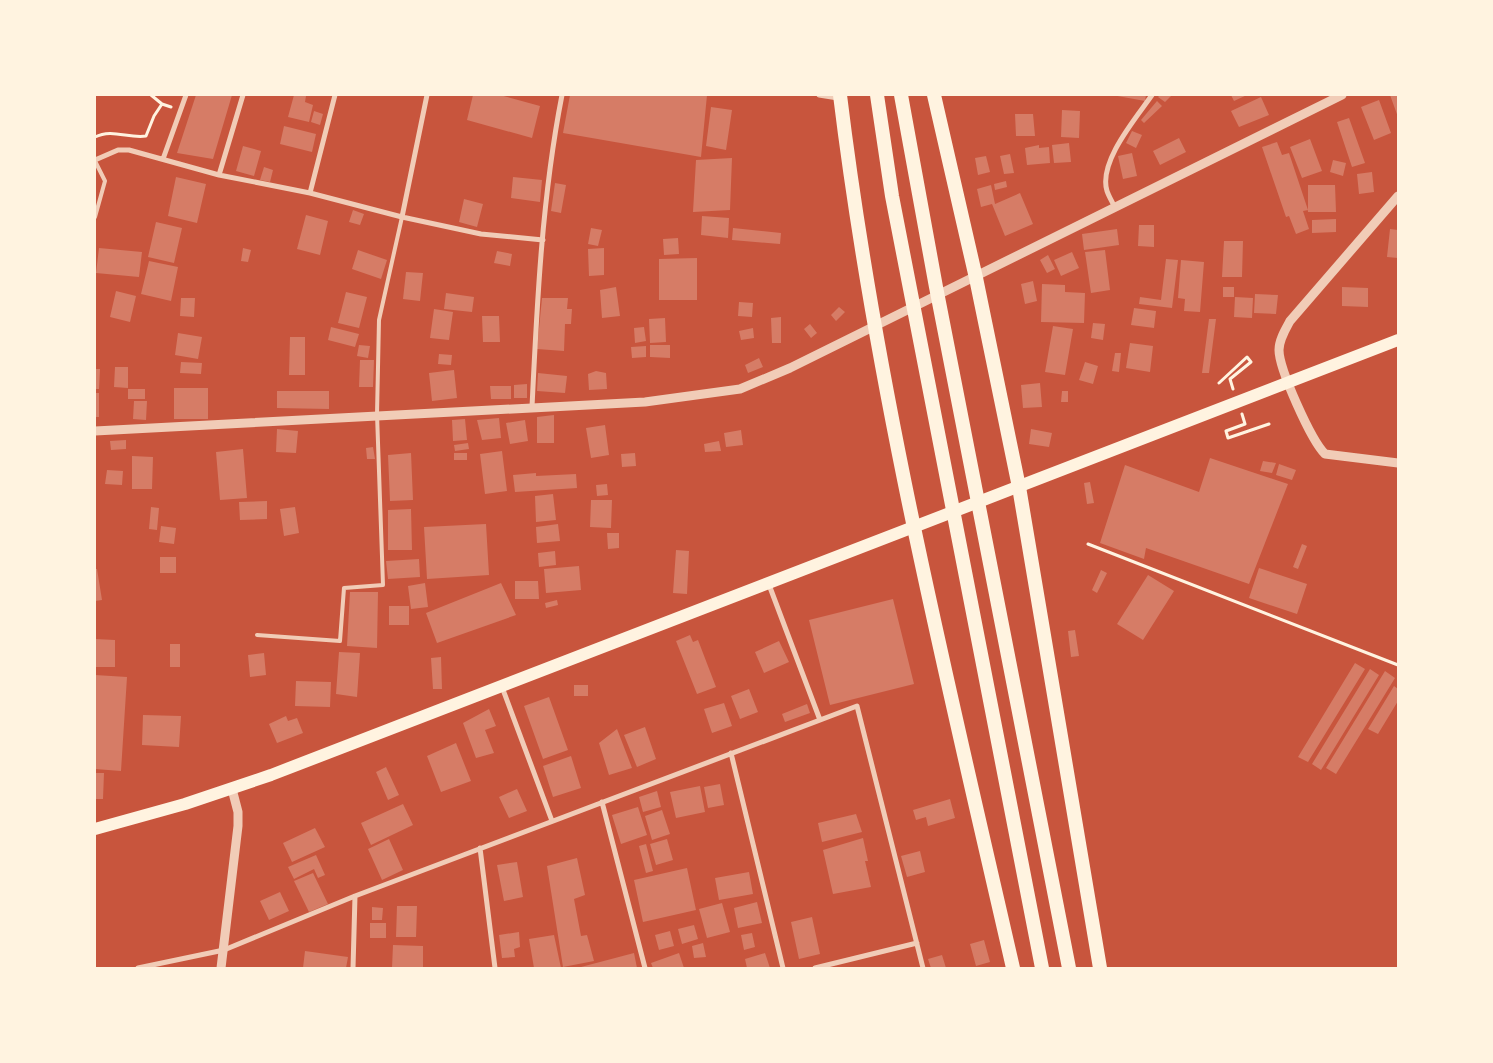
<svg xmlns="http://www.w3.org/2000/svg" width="1493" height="1063" viewBox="0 0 1493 1063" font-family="'Titillium Web',sans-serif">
  <rect width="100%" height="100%" fill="#c8553d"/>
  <!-- building -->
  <path fill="#d67c66" d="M196,95H232L213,159L177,153Z
    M294,95L306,96L305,102L313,105L309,122L288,117Z
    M473,95H500L540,106L532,138L467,120Z
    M570,95H707L701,157L563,133Z
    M1112,95H1146L1145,101Z
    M1160,95H1172L1165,102L1158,97Z
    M1231,95H1247L1234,101Z
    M1390,95H1398V117Z
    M1261,97L1269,115L1239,127L1231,111Z
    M1379,100L1391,133L1374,140L1361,107Z
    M1157,101L1162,106L1144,123L1141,120Z
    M711,107L732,110L726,150L706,146Z
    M1062,110L1080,111L1079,138L1061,137Z
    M314,111L323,114L320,125L311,122Z
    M1015,114H1033L1035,136H1016Z
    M1349,118L1365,163L1352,167L1337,122Z
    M284,126L316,134L312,152L280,144Z
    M1132,131L1142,135L1136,148L1126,143Z
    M1179,138L1186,152L1160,165L1153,151Z
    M1310,139L1322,171L1302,178L1290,147Z
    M1277,142L1282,155L1289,153L1308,210L1303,211L1309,229L1296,234L1289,216L1286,217L1262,147Z
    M1069,143L1071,162L1054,163L1052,145Z
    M1039,145V148L1049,147L1050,163L1027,165L1025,148Z
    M243,146L261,151L254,176L236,171Z
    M1132,153L1137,176L1123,179L1118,156Z
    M1010,154L1014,173L1004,174L1000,156Z
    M986,156L990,172L978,175L975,158Z
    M732,158L730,210L693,212L696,160Z
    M1333,160L1346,163L1343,176L1330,172Z
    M264,167L273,170L270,182L260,180Z
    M1372,172L1374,192L1359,194L1357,174Z
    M176,177L206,184L197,223L168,216Z
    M513,177L542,180L540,202L511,198Z
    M1006,181L1007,187L995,190L994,184Z
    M555,183L566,185L561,213L551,211Z
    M991,185L995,204L1020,193L1033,224L1005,236L992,204L981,207L977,189Z
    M1308,185H1335L1336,212H1308Z
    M464,199L483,204L477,227L459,222Z
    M353,210L364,214L360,225L349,222Z
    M306,215L328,221L320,255L297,249Z
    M702,216L729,218L728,238L701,235Z
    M1336,219V232L1312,233V220Z
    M156,222L182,228L174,263L148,257Z
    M1139,225H1154V247L1138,246Z
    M591,228L602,230L598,246L588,244Z
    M733,228L781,233L780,244L732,240Z
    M1117,229L1119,245L1084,250L1082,234Z
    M1390,229L1398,230V258L1387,257Z
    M678,238L679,254L664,255L663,239Z
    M1224,241H1243L1242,277H1222Z
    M99,248L142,252L139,277L96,273Z
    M243,248L251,250L248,262L241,261Z
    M604,248V275L589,276L588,249Z
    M358,250L387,260L381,279L352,269Z
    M1105,250L1110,290L1091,293L1085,252Z
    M497,251L512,254L510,266L494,263Z
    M1072,252L1079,268L1061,276L1054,260Z
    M1048,255L1055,269L1047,273L1040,260Z
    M697,258V300H659V259Z
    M1166,259L1178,260L1172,308L1139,304L1140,297L1161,300Z
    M1181,260L1204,262L1200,312L1184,311L1185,299L1178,298Z
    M149,261L178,267L171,301L141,294Z
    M406,272L423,273L420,301L403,299Z
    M1033,281L1037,301L1025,304L1021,284Z
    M1042,284L1065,285V292L1085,293L1084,323L1041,322Z
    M616,287L620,316L602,318L600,290Z
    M1223,287H1234V297H1223Z
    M1342,287L1368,288V307L1342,306Z
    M116,291L136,296L130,322L110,317Z
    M346,292L367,297L359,328L338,323Z
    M446,293L474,297L472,312L444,309Z
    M1255,294L1278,295L1276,314L1254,313Z
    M1235,297L1253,298L1252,318L1234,317Z
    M181,298H195L194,317L180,316Z
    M542,298H568L567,309H572L571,324H565L564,351L537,349Z
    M739,302L753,303L752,317L738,316Z
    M839,307L845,312L836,321L831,315Z
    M1134,308L1156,311L1154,328L1131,325Z
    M434,309L453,312L449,340L430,338Z
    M482,316H499L500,342H483Z
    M781,317V343H772L771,318Z
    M665,318L666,342L650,343L649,319Z
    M1209,319H1216L1209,373H1202Z
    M1093,323L1105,324L1103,340L1091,338Z
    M810,324L817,333L811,338L804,329Z
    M1053,326L1073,329L1065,375L1045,372Z
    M331,327L359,334L355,347L328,340Z
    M644,327L646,341L635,343L634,328Z
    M753,328L754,338L741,340L739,331Z
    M178,333L202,337L198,359L175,355Z
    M290,337H305V375H289Z
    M1130,343L1153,346L1150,372L1126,368Z
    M359,345L370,346L368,358L357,356Z
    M650,345H670V358L650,357Z
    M646,346V357L632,358L631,347Z
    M1115,353H1121L1119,372L1112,371Z
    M439,354L452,355L451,365L438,364Z
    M759,358L763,367L748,373L745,365Z
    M360,360H374L373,387H359Z
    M181,362L202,363L201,374L180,373Z
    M1085,362L1098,366L1093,384L1079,380Z
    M115,367H128V388L114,387Z
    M95,369H100L99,389H95Z
    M454,370L457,398L432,401L429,373Z
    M596,371L606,373L607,389L589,390L588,374Z
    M538,373L567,376L565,393L537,391Z
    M1040,383L1042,407L1023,408L1021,385Z
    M527,384V398H514V385Z
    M490,386H511V399H491Z
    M174,388H208V419H174Z
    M128,389H145V399H128Z
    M277,391H329V409L277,408Z
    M1062,391H1068V402H1061Z
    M95,393H99V417H95Z
    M134,401H147L146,420L133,419Z
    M554,415V443H537V417Z
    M499,418L501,438L482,440L477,420Z
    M465,419L467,440L453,441L452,420Z
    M525,420L528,441L510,444L506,423Z
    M605,425L609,455L591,458L586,428Z
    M277,429L298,431L296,453L276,452Z
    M1031,429L1052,433L1049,447L1029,444Z
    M741,430L743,445L726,447L724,433Z
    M126,440V449L111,450L110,441Z
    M719,441L721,451L705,452L704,444Z
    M468,443L469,449L455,451L454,445Z
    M373,447L375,459H367L366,448Z
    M243,449L247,498L220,500L216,452Z
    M502,451L507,491L485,494L480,454Z
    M411,453L413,500L390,501L388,455Z
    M454,453H467V460H454Z
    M635,453L636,466L622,467L621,454Z
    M132,456L153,457L152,489H132Z
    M1210,458L1288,484L1249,584L1146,548L1144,559L1100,543L1125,465L1199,492Z
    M1263,461L1276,463L1272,473L1260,471Z
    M1279,464L1296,470L1292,480L1276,475Z
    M107,470L123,471L122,485L105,484Z
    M536,473V476L576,474L577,488L515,492L513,475Z
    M1090,482L1094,503L1087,504L1084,483Z
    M607,484L608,495L597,496L596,485Z
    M553,494L556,520L536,522L535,496Z
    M591,500H612L611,528L590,527Z
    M267,501V519L240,520L239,502Z
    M151,507L159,508L157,530L149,529Z
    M295,507L299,533L284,536L280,509Z
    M411,509L412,550H388V510Z
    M486,524L489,575L427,579L424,527Z
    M558,524L560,541L537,543L536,527Z
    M161,526L176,528L174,544L159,542Z
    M607,533H619V548L608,549Z
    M1302,544L1307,546L1298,569L1293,567Z
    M676,550L689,551L687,594L673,593Z
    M555,551L556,565L539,567L538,553Z
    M160,557H176V573H160Z
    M419,559L420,577L388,579L386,561Z
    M579,566L581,590L546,593L544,569Z
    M1259,568L1307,584L1297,614L1249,598Z
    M95,569H97L102,600L95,601Z
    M1101,570L1107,573L1097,593L1092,590Z
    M1148,575L1174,591L1143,640L1117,624Z
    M515,581H538L539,599H515Z
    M425,583L428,607L411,609L408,586Z
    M501,583L516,615L437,643L426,613Z
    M350,592H378L377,648L347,646Z
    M893,599L914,684L830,705L809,620Z
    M557,600L558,605L546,608L545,603Z
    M389,606H409V625H389Z
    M1075,630L1079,656L1071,657L1068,631Z
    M690,635L693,642L698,640L716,687L697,694L676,641Z
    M95,639L115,640V667H95Z
    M779,641L789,662L764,673L755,652Z
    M170,644H180V667H170Z
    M339,652L360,653L357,697L336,694Z
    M264,653L266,675L250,677L248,655Z
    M441,657L442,689H433L431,658Z
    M1355,663L1365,669L1308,762L1298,757Z
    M1370,669L1379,675L1321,770L1312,764Z
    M1385,671L1395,678L1336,774L1326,768Z
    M95,675L127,677L121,771L95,769Z
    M296,681L331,682L330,707L295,706Z
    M574,685H588V696H574Z
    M1394,686L1398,689V701L1378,734L1368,729Z
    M749,689L758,712L740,719L731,696Z
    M549,697L568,750L543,759L524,706Z
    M724,703L732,726L712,733L704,709Z
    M807,704L810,713L785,722L782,714Z
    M489,709L496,726L485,730L494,753L476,758L463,723Z
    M143,715L181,716L179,747L142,745Z
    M286,716L288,721L297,718L303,733L277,743L269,724Z
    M645,727L656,759L637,767L624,735Z
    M617,729L632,768L609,775L599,743Z
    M456,743L471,781L441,792L427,756Z
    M571,756L581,788L553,797L543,766Z
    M386,767L399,795L388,800L376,772Z
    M95,773H104L103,799H95Z
    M720,784L724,805L708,808L704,787Z
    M700,786L705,812L676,818L670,792Z
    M517,789L527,811L509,818L499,797Z
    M657,791L661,807L643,812L639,797Z
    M950,799L955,818L928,826L926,817L916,820L913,810Z
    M403,804L413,825L371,845L361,823Z
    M638,807L647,835L621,844L612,815Z
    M662,810L670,834L652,840L645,816Z
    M856,814L862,832L822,842L818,823Z
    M315,828L325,847L292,862L283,843Z
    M863,838L868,861H865L871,887L833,894L823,850Z
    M389,839L403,870L382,880L368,849Z
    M667,839L673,860L656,865L650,844Z
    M646,844L653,871L646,873L639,846Z
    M920,851L925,872L907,877L901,856Z
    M316,855L325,875L318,878L314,869L294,879L288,867Z
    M577,858L585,895L574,899L581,936L587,935L594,961L563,967L547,866Z
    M517,862L523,897L504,901L497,865Z
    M687,868L696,910L643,922L634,880Z
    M749,872L753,894L719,900L715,878Z
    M313,873L328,904L309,912L294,881Z
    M280,892L289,911L269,920L260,901Z
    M757,902L762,923L738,928L734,908Z
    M722,903L730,932L707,938L699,909Z
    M397,906H417L416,937H396Z
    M372,907L383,908L382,920H372Z
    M812,917L820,954L799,959L791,922Z
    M370,923H386V938H370Z
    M694,925L698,939L682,944L678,929Z
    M670,931L674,946L659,950L655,935Z
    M519,932L520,947L514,949L515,957L502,958L499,935Z
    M752,933L755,947L744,950L741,935Z
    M554,935L561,968H534L529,939Z
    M984,940L990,962L976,966L970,944Z
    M703,943L706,957L694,958L692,946Z
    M393,945L423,946V968H392Z
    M305,951L348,957L346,968H303Z
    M634,953L637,968H581V967Z
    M679,953L684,968H653L651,963Z
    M765,953L770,968H747L745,959Z
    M942,955L946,968H931L928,959Z"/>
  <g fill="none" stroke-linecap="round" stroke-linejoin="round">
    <!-- path -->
    <path stroke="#fff3e0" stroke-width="3" d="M151,95L162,104L171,107
      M95,137C112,128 129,139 146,136L154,116L162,104
      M1219,383L1247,357L1251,362L1230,379L1233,389
      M1242,414L1245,424L1226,431L1228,438L1269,424
      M1088,544L1398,665"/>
    <!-- service -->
    <path stroke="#f1ccb7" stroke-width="4" d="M95,161L105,181L95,217
      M257,635L340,641L344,588L383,585L377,414L379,320L402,217"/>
    <!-- minor -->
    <path stroke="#f1ccb7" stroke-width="5" d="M819,95L838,98
      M163,159L186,95
      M95,160L118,150H129L219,175L310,193L402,217L481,234L543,240
      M219,175L243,95
      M310,193L335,95
      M1115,208C1113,203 1109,197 1107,191C1098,162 1136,118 1152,95
      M402,217L427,95
      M532,407C537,303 542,197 562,95
      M768,582L820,720
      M502,687L552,821
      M731,753L783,968
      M602,802L645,968
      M480,848L495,968
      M138,968L224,950L355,896L857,706L923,968
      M353,968L355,896
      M815,968L917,943"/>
    <!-- tertiary -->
    <path stroke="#f1ccb7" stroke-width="9" d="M1398,196L1290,321C1285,330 1279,340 1279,350C1279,369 1311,440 1325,454L1398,463
      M95,431L645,402L740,389L790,368L1342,95
      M221,968L238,826V812L232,789"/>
    <!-- primary -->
    <path stroke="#fff3e0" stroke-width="12" d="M95,829L185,804L271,775L1398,340"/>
    <!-- trunk -->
    <path stroke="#fff3e0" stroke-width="14" d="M840,95C876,390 947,679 1013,968
      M877,95L892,196L1042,968
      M901,95L936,287L1069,968
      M934,95L976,278L1019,487L1100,968"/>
  </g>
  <!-- border -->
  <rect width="1493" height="1063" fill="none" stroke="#fff3e0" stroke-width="192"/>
</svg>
